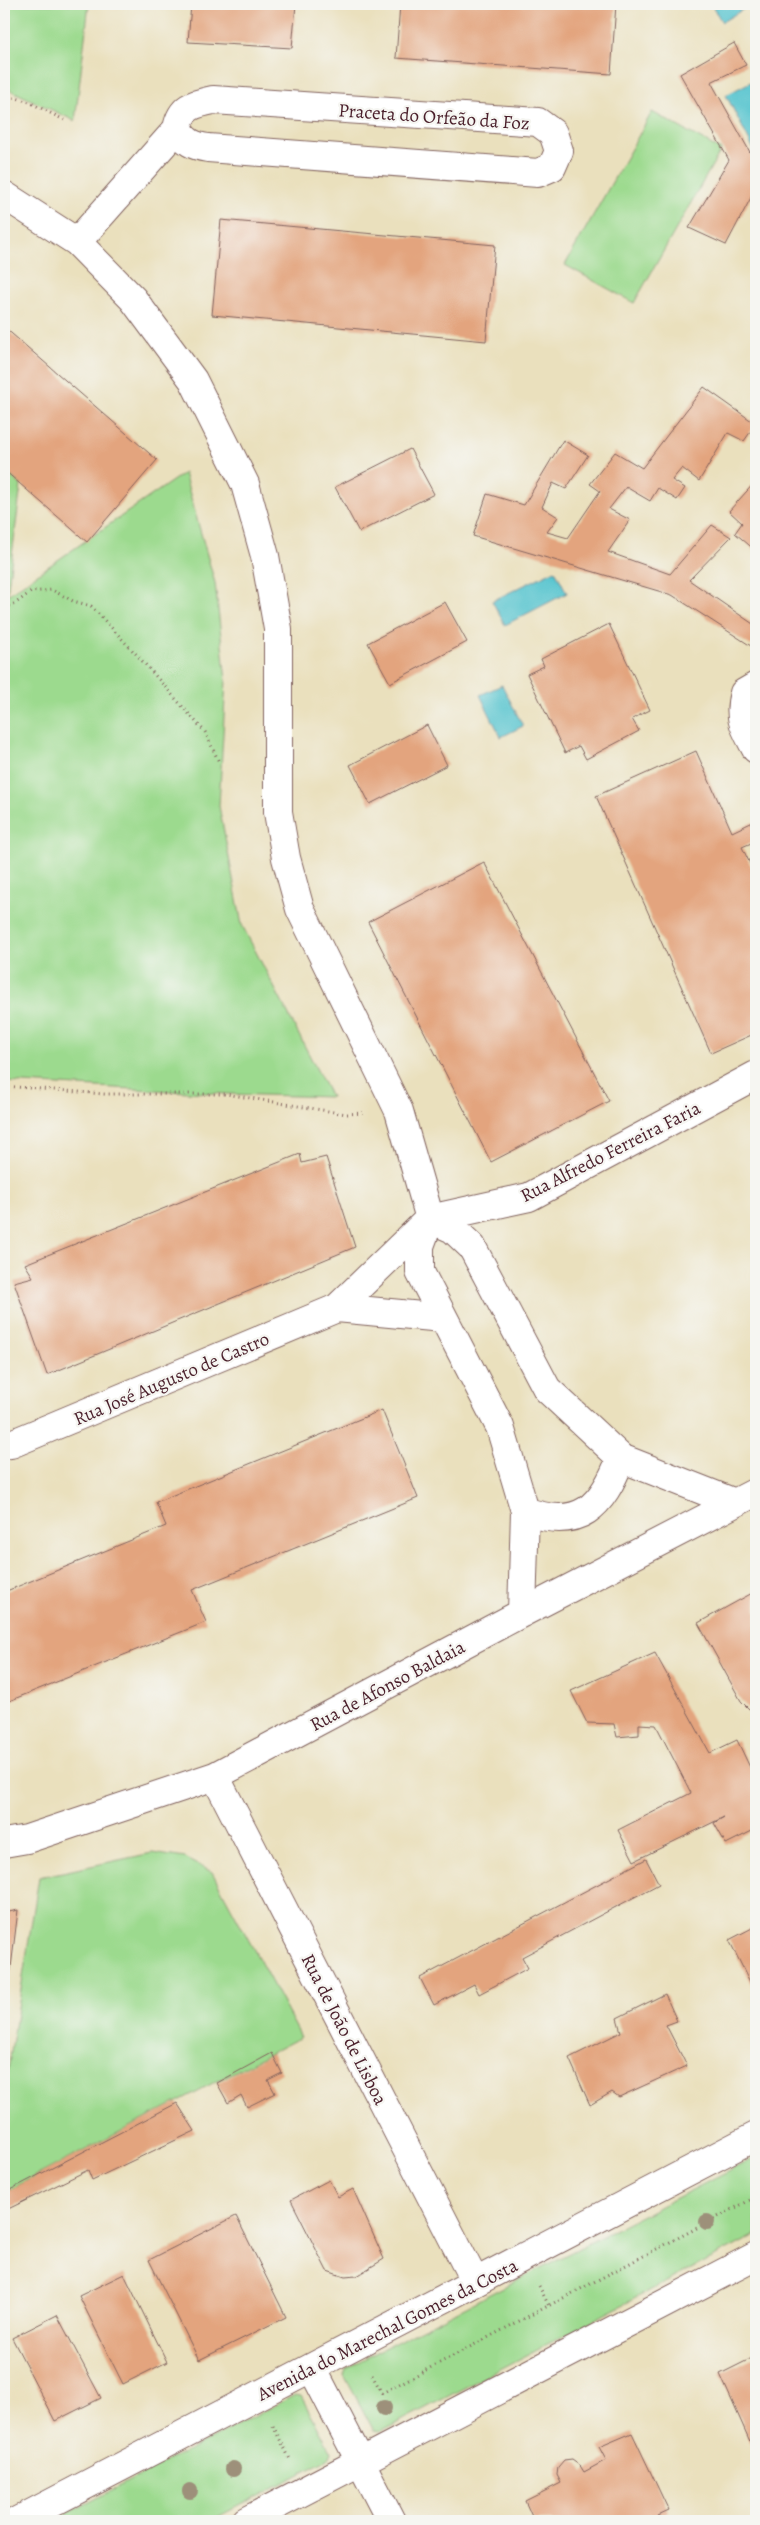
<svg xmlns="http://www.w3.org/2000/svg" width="760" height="2525" viewBox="0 0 760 2525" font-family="Alegreya,serif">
  <rect width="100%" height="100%" fill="#f6f6f2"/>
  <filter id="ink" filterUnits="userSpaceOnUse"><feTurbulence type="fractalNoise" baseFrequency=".02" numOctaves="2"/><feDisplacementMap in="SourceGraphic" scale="10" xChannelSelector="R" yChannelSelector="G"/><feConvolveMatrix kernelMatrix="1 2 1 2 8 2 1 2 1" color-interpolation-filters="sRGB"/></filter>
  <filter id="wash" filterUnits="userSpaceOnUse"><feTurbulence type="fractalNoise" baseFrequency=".0096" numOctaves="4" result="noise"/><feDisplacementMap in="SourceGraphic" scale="20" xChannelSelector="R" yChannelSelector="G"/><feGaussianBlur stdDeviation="1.12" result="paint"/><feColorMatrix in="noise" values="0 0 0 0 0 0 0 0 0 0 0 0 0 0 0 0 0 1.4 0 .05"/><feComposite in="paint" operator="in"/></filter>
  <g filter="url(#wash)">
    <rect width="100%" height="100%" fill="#eae0bd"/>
    <!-- green -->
    <path fill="#9cda8e" stroke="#737c5c" d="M4,4H89L75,121L4,87Z
      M652,112L721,150L634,303L565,265Z
      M4,470L21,485L7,595L184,473L215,583L226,680L219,806L242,925L331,1097L226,1094L4,1082Z
      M152,1853L185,1858L212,1872L301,2037L9,2190L4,2185V2095L39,1877Z
      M756,2157V2235L380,2432L374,2431L344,2375L346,2368Z
      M295,2395L301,2396L331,2452L328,2459L210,2521H53Z"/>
    <!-- water -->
    <path fill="#58c5cf" stroke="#51727d" d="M711,4H752L722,22Z
      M756,79V154L726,95Z
      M555,570L567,593L505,625L492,601Z
      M502,685L523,726L501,737L480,695Z"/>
    <g id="blocks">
      <!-- building -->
      <path fill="#e3a47e" d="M191,4H296L292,48L188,42Z
        M400,4H616L611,74L396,58Z
        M734,43L746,65L711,82L756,163V188L726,245L689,228L729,160L680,74Z
        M221,220L495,245L486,341L212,315Z
        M4,327L157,460L87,542L4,470Z
        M704,387L756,424L744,441L728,433L699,481L682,468L672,480L685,488L677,500L658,488L650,501L626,487L609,509L630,520L608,552L670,574L712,525L731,537L689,580L756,626V640L751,646L672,595L473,536L487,494L524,505L563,440L588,455L566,489L553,483L542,507L558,517L547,532L568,538L600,491L590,484L615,452L642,468Z
        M410,449L434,494L359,532L335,487Z
        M756,481V551L735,533L742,523L729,511Z
        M445,602L467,642L390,683L368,643Z
        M609,624L650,710L632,719L639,731L586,759L579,746L565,753L527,674L544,666L541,659Z
        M427,725L447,765L370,804L350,765Z
        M696,751L732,832L753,822L756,830V841L742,847L753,870L756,869V1033L711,1053L596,796Z
        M484,862L609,1101L491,1162L368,922Z
        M300,1154L302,1163L326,1157L355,1247L47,1375L14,1282L33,1277L25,1264Z
        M382,1410L418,1498L192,1590L206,1622L4,1703V1592L166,1526L156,1502Z
        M756,1591V1709H749L741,1701L698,1623Z
        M655,1653L710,1753L737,1740L756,1780V1829L726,1844L714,1823L724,1817L634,1861L618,1830L691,1793L656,1725L639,1724V1735L617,1737L614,1724L587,1723L571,1691Z
        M646,1859L659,1884L522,1957L528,1968L479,1994L474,1984L434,2005L420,1978Z
        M18,1910L10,1976H4V1913Z
        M756,1926V1994L729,1940Z
        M665,1994L677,2021L666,2025L687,2066L619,2097L612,2092L590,2105L569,2058L621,2032L617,2018Z
        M272,2053L282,2073L268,2080L275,2093L247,2107L241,2095L228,2103L217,2083Z
        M177,2103L195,2131L92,2180L88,2170L4,2211V2193Z
        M329,2180L338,2197L353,2189L384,2259L356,2276L345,2277L327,2271L291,2200Z
        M236,2216L286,2317L199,2360L149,2260Z
        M124,2274L167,2362L123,2384L79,2296Z
        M57,2315L101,2398L55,2421L12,2338Z
        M756,2356V2455L720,2374Z
        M632,2433L669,2511L658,2516L662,2521H534L525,2501L561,2483L557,2475L558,2467L564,2460L572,2459L579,2464L584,2472L606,2460L599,2447Z"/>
    </g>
  </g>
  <g filter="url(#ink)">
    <use href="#blocks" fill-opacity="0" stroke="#82635e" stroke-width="1"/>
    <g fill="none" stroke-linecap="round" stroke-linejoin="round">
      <!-- street casing -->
      <g stroke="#82635e" stroke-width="30">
        <path id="street" d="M4,195L77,242L133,299L193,380L245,484L265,556L278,629V812L286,858L300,909L399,1111L430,1219
          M77,242L177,129C181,107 193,104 213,100L538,122L553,133L559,151L552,167L538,173L208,148C193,146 186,142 177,129
          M756,686L744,693C737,718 745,728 756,749
          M430,1219L529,1197L756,1075
          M337,1308L443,1318
          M4,1445L11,1444L337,1308L427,1221
          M525,1511C580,1531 602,1507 621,1458
          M522,1613L525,1511L500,1427L420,1272V1246L430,1219L453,1229L472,1247L547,1389L621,1458L735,1503
          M215,1776L475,2282
          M4,1843L27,1839L215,1776L522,1613L756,1492
          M312,2368L391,2521"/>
      </g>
      <!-- secondary casing -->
      <g stroke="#82635e" stroke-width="30">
        <path id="secondary" d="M17,2521L756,2136
          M246,2521L756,2256"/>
      </g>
      <!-- path -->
      <path stroke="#82635e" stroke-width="3" stroke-dasharray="1 4" stroke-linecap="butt" d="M4,94L29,102L64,120
        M4,608L16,603L31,592L52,590L73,601L91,606L136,654L205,732L219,762
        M4,1086L104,1094H226L346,1114L364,1113
        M539,2286L549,2306
        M372,2375L382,2393L756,2197
        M273,2426L291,2461"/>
      <!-- street -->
      <use href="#street" stroke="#fff" stroke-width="28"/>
      <!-- secondary -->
      <use href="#secondary" stroke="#fff" stroke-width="28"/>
    </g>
    <!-- trees -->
    <g fill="#9d907a">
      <circle cx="707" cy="2222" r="8"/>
      <circle cx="384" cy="2408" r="8"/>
      <circle cx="233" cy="2469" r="8"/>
      <circle cx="190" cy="2491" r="8"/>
    </g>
  </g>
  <g text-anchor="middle" stroke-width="4.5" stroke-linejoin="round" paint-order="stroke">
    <!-- street labels -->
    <g font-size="19" fill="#4a1f2b" stroke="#f6f6f2">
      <text transform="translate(434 116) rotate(4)" y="7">Praceta do Orfeão da Foz</text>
      <text transform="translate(610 1151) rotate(-27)" y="7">Rua Alfredo Ferreira Faria</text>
      <text transform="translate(171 1378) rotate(-23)" y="7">Rua José Augusto de Castro</text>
      <text transform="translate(387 1685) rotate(-28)" y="7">Rua de Afonso Baldaia</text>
      <text transform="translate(345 2029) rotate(63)" y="7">Rua de João de Lisboa</text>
      <text transform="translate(387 2329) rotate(-27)" y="7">Avenida do Marechal Gomes da Costa</text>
    </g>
  </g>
  <!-- margin -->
  <rect width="760" height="2525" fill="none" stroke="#f6f6f2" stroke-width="20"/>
</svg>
